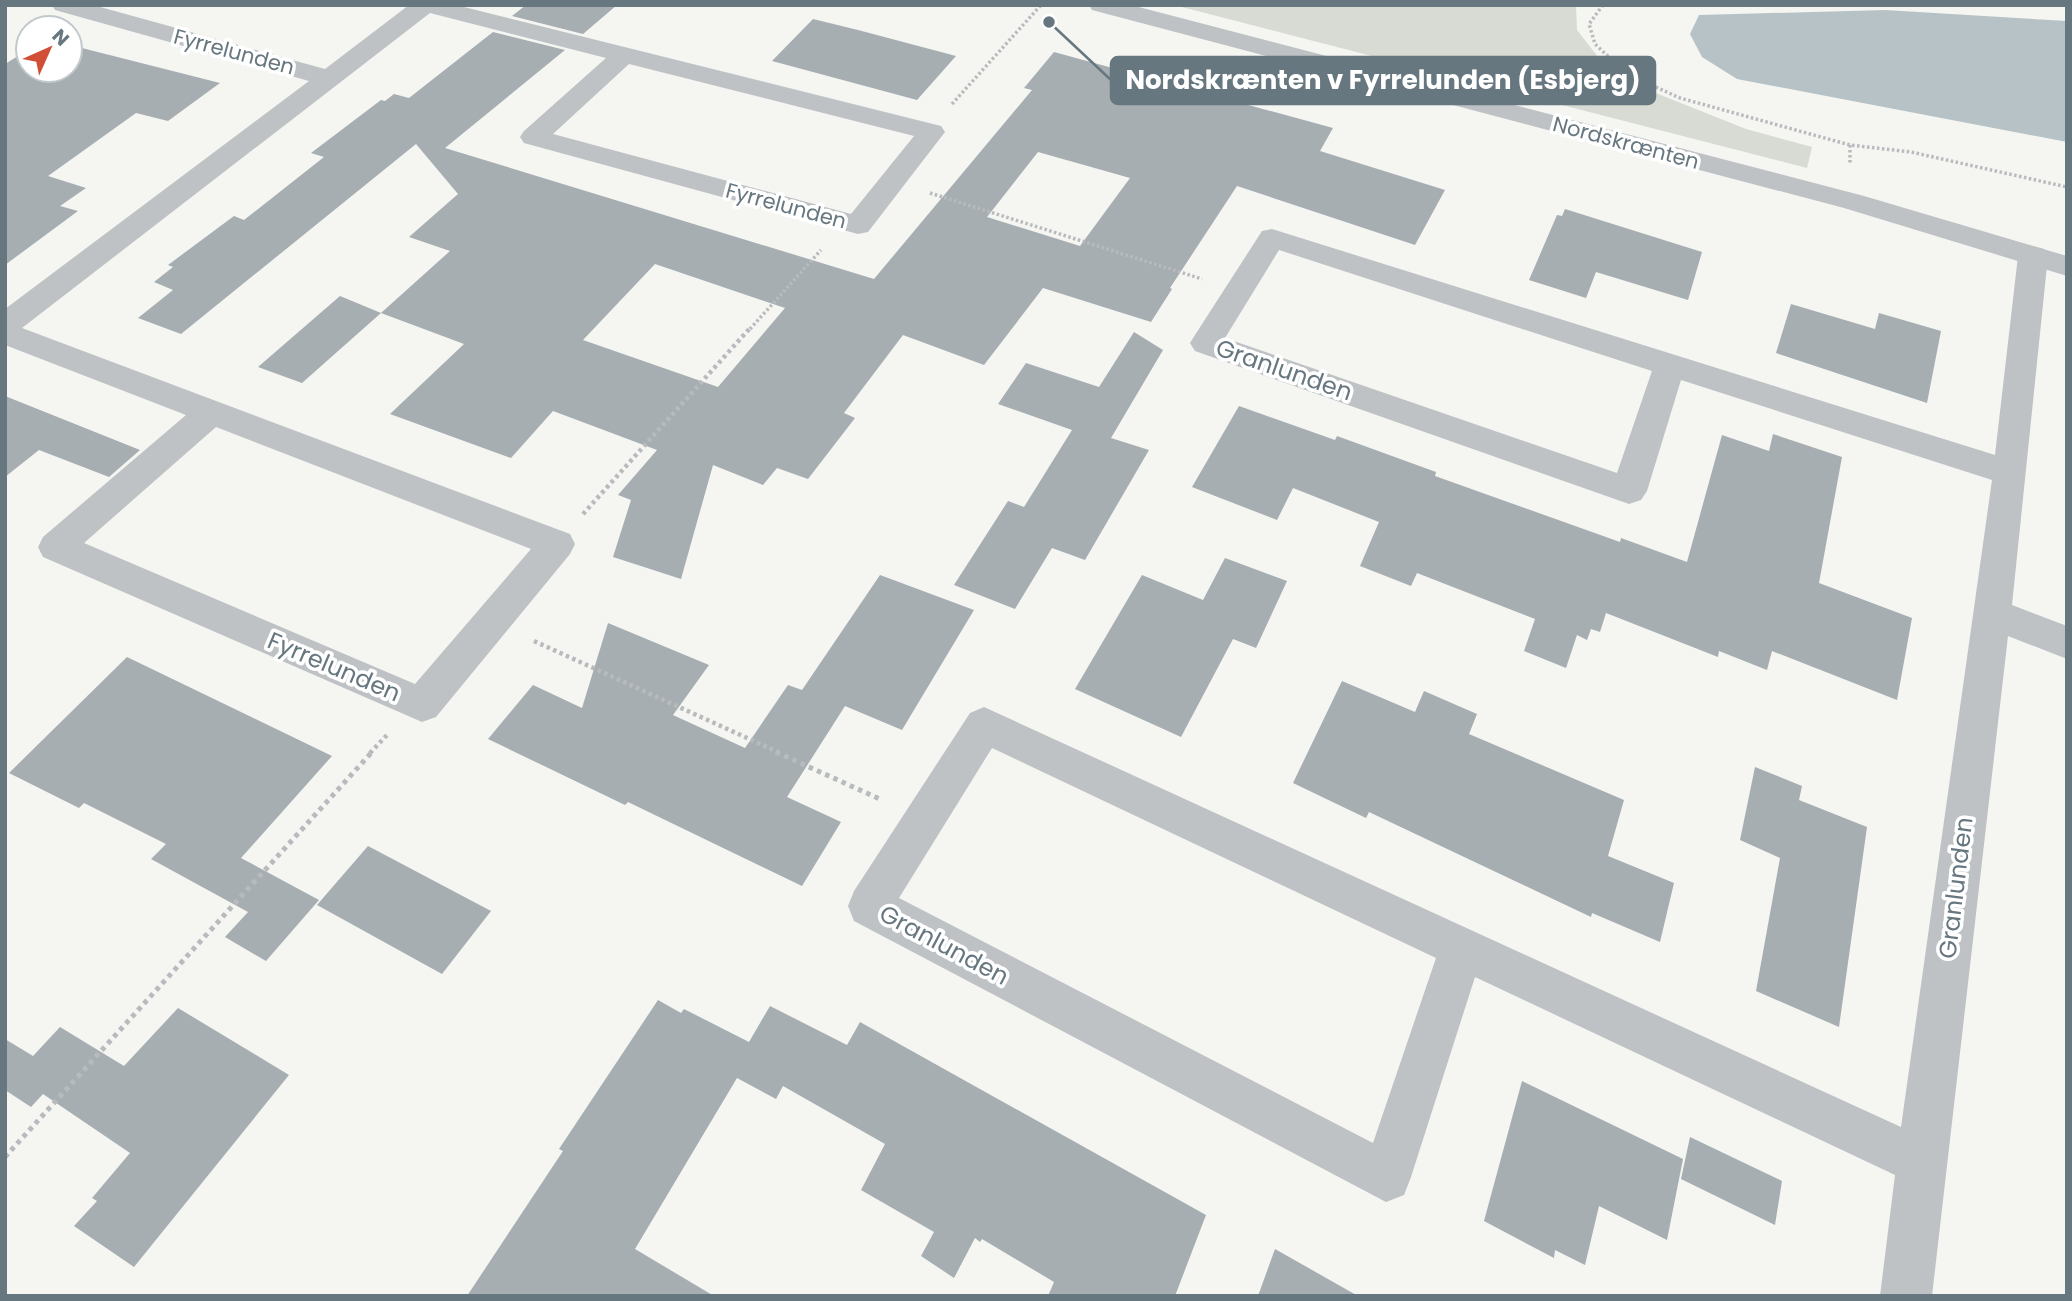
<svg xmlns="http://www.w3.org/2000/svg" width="2072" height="1301" viewBox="0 0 2072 1301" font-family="Poppins,sans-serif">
  <rect width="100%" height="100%" fill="#f5f5f2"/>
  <!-- green -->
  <path fill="#d7dbd3" d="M1174,5H1576L1577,30L1613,76L1746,129L1812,147L1807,168Z"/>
  <!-- water -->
  <path fill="#b6c2c5" d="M1885,10L2067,21V142L1737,79L1702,57L1690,34L1699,15Z"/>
  <!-- building -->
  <path fill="#a6aeb2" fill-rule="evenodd" d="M526,5H617L583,34L512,16Z
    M813,19L858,30L956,56L917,100L772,61Z
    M493,32L565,50L445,148L874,279L1032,90L1024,88L1054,52L1333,128L1320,151L1445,190L1415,245L1237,186L1170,288L1172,289L1151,322L1043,288L984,365L903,335L844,413L855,418L808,479L777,468L763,485L713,465L681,579L613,557L631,500L618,495L657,450L553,411L511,458L390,414L464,344L381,313L450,251L409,237L458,194L416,144L181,334L138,318L173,290L154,282L173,267L168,265L234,216L244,220L324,157L311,153L381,100L385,101L394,94L409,98ZM1038,152L1130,178L1080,246L987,217ZM655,264L785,308L718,387L583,340Z
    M70,45L220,83L168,121L136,113L48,176L86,188L60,206L78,211L5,265V64L28,50V70H70Z
    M1565,209L1702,252L1688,300L1596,272L1586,298L1529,280L1557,215L1562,216Z
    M340,296L381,313L302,383L258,367Z
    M1791,304L1875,329L1879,313L1941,331L1927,403L1776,353Z
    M1134,332L1163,350L1111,438L1149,450L1085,560L1052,548L1015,609L954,585L1008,501L1024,507L1072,430L998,404L1026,363L1099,387Z
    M5,396L140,450L109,477L39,450L5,477Z
    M1239,406L1335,440L1337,436L1436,472L1435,476L1620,542L1621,538L1687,562L1722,435L1769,451L1773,434L1842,457L1819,583L1912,618L1897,700L1772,651L1767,670L1719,651L1718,657L1606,613L1600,632L1591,629L1587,640L1577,635L1566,668L1524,651L1535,619L1417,573L1411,586L1360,566L1379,522L1293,488L1277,520L1192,487Z
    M1225,558L1287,581L1256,648L1233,639L1181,737L1075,689L1142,575L1203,600Z
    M880,575L974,610L902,730L845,706L787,797L841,822L802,886L628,802L625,805L488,739L533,685L582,708L608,623L709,665L673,715L745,748L788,685L802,690Z
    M127,657L332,756L241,858L319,900L266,961L225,937L248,912L151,859L166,844L84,803L79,808L9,773Z
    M1342,681L1415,712L1424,691L1477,714L1469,734L1624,800L1608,856L1674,883L1660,942L1592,913L1591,917L1369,812L1366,818L1293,783Z
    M1755,767L1802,786L1799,800L1867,827L1839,1027L1756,991L1780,858L1740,840Z
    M368,846L491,911L442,974L317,905Z
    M658,1000L681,1013L684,1009L749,1042L770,1006L847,1045L860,1022L1206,1215L1175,1296H1048L1054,1282L982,1239L980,1242L975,1238L954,1278L921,1256L934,1232L861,1190L885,1144L783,1086L776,1099L737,1078L635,1249L714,1296H467L563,1151L559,1149Z
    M178,1008L289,1075L134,1267L74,1226L97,1201L92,1198L130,1153L43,1094L31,1107L5,1090V1039L33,1056L60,1027L124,1066Z
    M1522,1081L1683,1159L1667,1240L1599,1206L1585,1265L1555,1250L1554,1258L1484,1221Z
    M1690,1137L1782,1181L1775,1225L1681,1179Z
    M1275,1249L1358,1296H1258Z"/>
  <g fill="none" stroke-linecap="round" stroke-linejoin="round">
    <!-- path-far2 -->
    <path stroke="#b8bbbd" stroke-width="3.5" stroke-dasharray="2.5 2.5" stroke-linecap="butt" d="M1603,5L1589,24L1595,44L1627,74L1680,98L1850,145L1911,152L2067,187
      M952,104L1041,5
      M1850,145V165
      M930,193L1202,279
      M750,329L821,250"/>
    <!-- path-far1 -->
    <path stroke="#b8bbbd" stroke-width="4.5" stroke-dasharray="3.5 3.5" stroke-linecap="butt" d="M583,514L751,327
      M534,641L780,753
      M370,753L387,735"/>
    <!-- path -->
    <path stroke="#b8bbbd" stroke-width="5" stroke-dasharray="4.5 4.5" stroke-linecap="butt" d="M776,752L882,800
      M5,1157L372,752"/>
    <!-- minor -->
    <path fill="#bec2c5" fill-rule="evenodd" d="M52,5H93L325,69L409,5H456L941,126L945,132L868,232L858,234L524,143L520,137L524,131L606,58L430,13L22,328L570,534L575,544L570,554L436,717L422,722L43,557L38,547L43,537L186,415L5,345V309L309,81L55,10ZM629,64L914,136L851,214L553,134ZM216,427L531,549L415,684L84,543Z
      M1272,229L1995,455L2018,256L2022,249L2033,246L2044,249L2048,256L2012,605L2067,626V659L2008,636L1932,1296H1880L1895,1175L1475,977L1411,1177L1404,1195L1386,1202L854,921L848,906L854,891L970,713L984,707L1901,1127L1992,480L1681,380L1647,491L1641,500L1629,504L1195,351L1190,343L1195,335L1262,231ZM1279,250L1652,371L1617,473L1225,338ZM992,748L1436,958L1373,1143L899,898Z"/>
    <!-- tertiary -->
    <path fill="#bec2c5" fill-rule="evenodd" d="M1089,5H1131L1864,196L2067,256V276L1844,208L1092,10Z"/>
  </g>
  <g text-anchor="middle" stroke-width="7" stroke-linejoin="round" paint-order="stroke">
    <!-- far-street labels -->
    <g font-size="21" fill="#677780" stroke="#fff">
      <text transform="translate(234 52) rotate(15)" y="7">Fyrrelunden</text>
      <text transform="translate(1626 143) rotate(15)" y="7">Nordskrænten</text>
      <text transform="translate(786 206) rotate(15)" y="7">Fyrrelunden</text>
    </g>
    <!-- street labels -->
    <g font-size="24" fill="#677780" stroke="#fff">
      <text transform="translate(1284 370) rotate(19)" y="8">Granlunden</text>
      <text transform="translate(334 667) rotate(23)" y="8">Fyrrelunden</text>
      <text transform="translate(1956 888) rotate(-83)" y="8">Granlunden</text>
      <text transform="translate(944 945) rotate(28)" y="8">Granlunden</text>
    </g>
  </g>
  <!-- callouts -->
  <path fill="none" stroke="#677780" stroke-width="2.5" d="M1049 22L1111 80"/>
  <circle fill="#677780" stroke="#fff" stroke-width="2.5" cx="1049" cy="22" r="7"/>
  <rect fill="#677780" stroke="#677780" stroke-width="2.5" x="1111" y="57" width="544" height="47" rx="7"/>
  <g font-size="26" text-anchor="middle" font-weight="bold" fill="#fff">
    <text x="1383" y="89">Nordskrænten v Fyrrelunden (Esbjerg)</text>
  </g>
  <!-- border -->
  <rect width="2072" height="1301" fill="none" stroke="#677780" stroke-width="14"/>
  <!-- north arrow -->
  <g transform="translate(49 49) rotate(45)"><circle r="33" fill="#ffffff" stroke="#c2c9cc" stroke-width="2"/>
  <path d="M0-5L12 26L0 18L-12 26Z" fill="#d04f36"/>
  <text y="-10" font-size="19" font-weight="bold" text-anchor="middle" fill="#677780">N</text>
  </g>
</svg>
